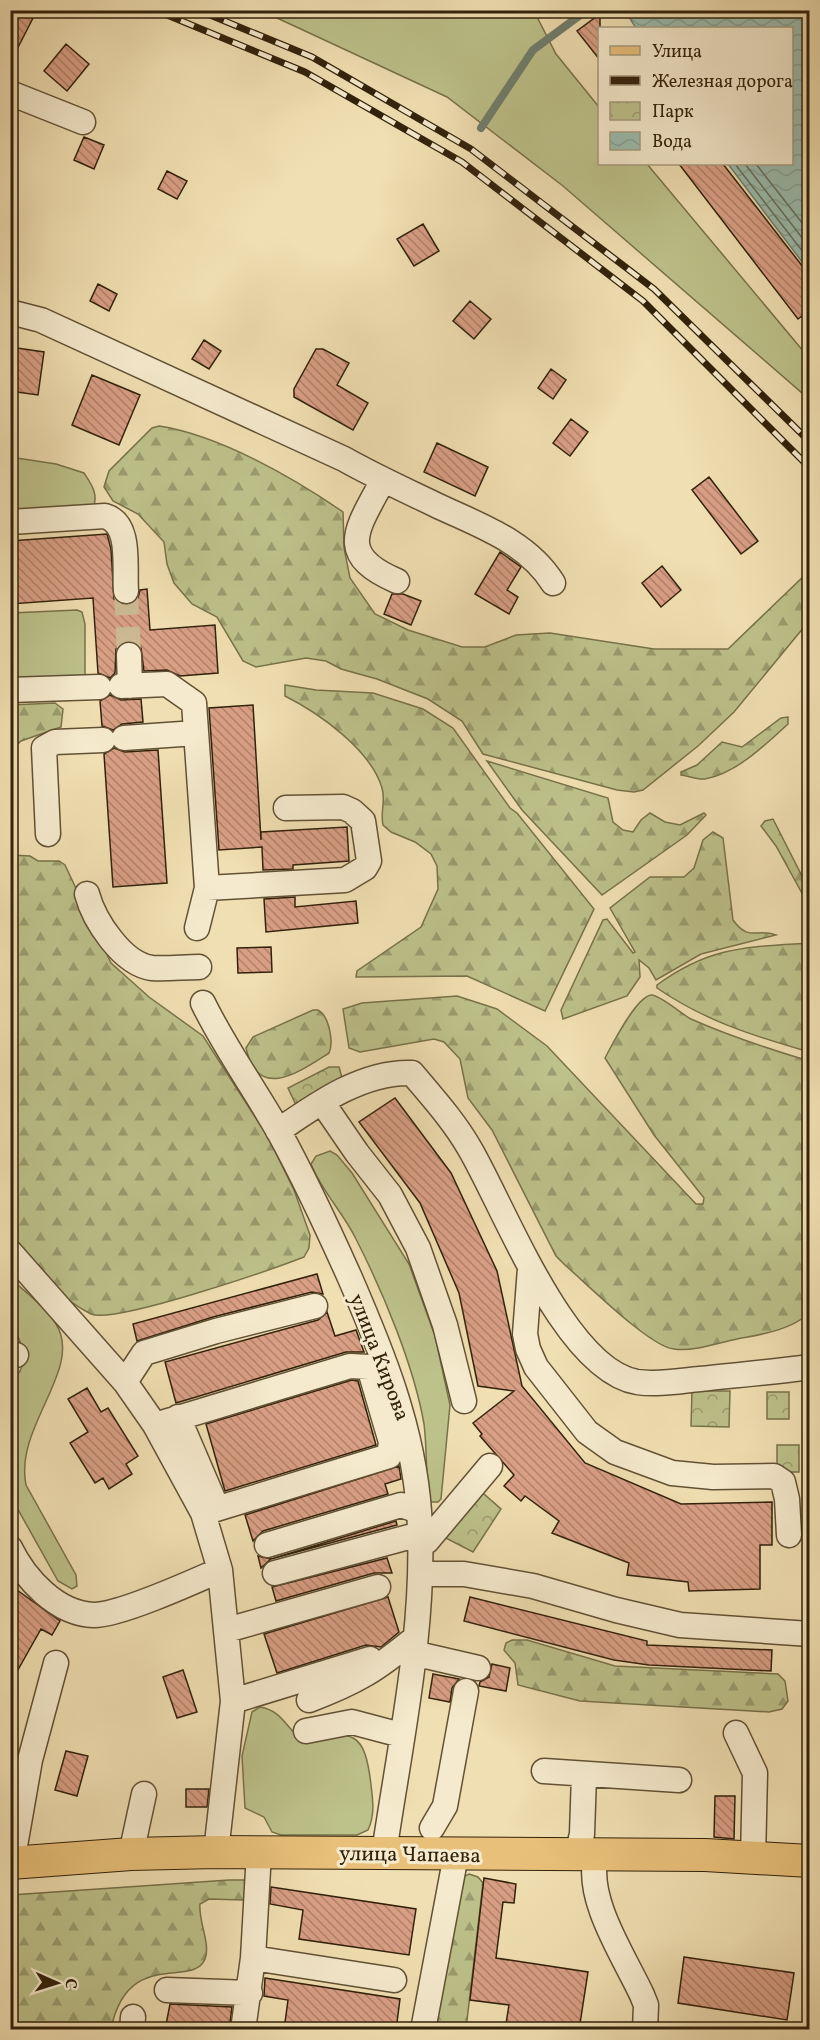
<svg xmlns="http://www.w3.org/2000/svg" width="820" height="2040" viewBox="0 0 820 2040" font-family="Vollkorn,serif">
  <defs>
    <pattern id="forest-firs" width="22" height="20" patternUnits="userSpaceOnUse" patternTransform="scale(1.5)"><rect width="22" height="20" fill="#bdc18a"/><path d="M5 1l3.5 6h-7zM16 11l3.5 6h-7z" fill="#9a9c6f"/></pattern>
    <pattern id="park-crowns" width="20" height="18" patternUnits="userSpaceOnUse" patternTransform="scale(1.5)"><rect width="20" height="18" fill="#bdc18a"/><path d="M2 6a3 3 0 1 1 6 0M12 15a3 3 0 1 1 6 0" fill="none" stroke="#9a9c6f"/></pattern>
    <pattern id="water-waves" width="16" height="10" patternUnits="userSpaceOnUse" patternTransform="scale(1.5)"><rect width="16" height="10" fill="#9abcae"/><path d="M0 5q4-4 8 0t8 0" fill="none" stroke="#85a194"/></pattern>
    <pattern id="building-back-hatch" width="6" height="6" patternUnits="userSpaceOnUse" patternTransform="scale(1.5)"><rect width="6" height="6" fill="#d99f85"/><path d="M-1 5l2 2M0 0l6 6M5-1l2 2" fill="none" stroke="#b1816b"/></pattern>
  </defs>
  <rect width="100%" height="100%" fill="#f0dfb2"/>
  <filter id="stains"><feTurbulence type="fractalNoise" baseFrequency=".00333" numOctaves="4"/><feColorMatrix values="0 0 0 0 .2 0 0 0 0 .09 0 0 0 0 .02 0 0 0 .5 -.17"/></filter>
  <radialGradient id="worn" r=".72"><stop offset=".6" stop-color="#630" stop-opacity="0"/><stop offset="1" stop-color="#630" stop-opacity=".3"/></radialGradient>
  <!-- grass -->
  <path fill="#bdc18a" stroke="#78724a" stroke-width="1.5" d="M262,11H534L556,54L599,107L600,164H647L809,358V399L563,186L447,97Z
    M10,457L56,464L84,473C91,484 99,494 93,508L11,514Z
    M77,610L82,612L85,624V677L11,682V613Z
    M330,1151L337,1155L352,1173L409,1264L435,1336L450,1405L441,1499L438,1502H430L428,1498C426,1473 427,1448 424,1424C414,1366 383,1292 356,1239C343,1212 322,1192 311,1164L316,1156Z
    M10,1278C25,1292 46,1307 56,1324C84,1369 14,1426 26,1485L76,1575L77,1586L72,1589L58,1581L11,1497V1382C36,1359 17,1341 11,1317C8,1305 11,1290 10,1278Z
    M260,1707C284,1711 286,1730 304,1741C353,1729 365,1731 371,1785C373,1801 375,1815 368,1830L357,1835H281L272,1832L264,1817L245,1808L242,1756L252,1712Z"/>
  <!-- forest -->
  <path fill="url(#forest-firs)" stroke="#78724a" stroke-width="1.5" d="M159,426C219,435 294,478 343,512L344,548L350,578L375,614L408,630L462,647H485L516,635L550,633L654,649H728L806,574L809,579V621L734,712L698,746L643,790L634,792L617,790L483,754L462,721L428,699L377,679L341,669L326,661L306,658L256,667L243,661L217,617L192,604L174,583L167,564L164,542L138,514L113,501L104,487L109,471L152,428Z
    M285,685L316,690L373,693L423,709L453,728L510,808L517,813L594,909L545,1011L467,976L356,977L357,971L421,927L438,889L437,866L431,854L415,842L391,832L383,825C380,812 386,801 382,788C371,750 319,713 285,696Z
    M55,703L63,709L61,727L21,741L11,750V705Z
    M788,717V724C765,745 737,773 705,779C698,780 688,776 681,775V772L697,765L722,742L742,747L781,718Z
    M487,761L608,798L613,822L623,830L633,832L641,820L650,813L665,822L680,825L704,813L706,815L687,835L602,895L522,810Z
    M773,819L809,890V906L776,846L761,826L765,821Z
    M713,832L723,838L733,920C749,942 756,928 776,935L701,954L656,980L649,968L639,960L640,977L627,996L563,1019L561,1010L603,920L607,919L633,953L635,952L610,908L650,877H684L694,868L703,840Z
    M10,855L30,856L38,861H59L65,865L111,963L149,997L203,1036L268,1137L294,1190L310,1235L309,1248L304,1257C273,1269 115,1324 91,1314C58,1298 35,1266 11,1239Z
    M809,943V1052C754,1036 705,1021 657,988V985C710,946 747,947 809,943Z
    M457,996L497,1009L547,1046L696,1204H703L704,1198L654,1135L605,1058C612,1045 636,997 651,995C659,994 683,1015 691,1019C729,1036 769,1049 809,1061V1314C787,1331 763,1334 737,1339C717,1343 694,1352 674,1349C650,1347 587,1284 566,1266L556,1256L492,1130L468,1098L460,1059L444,1042L434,1039L360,1052L349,1048L343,1009L362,1003Z
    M313,1010H318C329,1016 334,1042 329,1053C299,1072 258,1102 246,1048L253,1037Z
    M512,1640H527L615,1666L778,1674L785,1681L788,1701L782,1709L769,1712L580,1701L518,1685L515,1663L504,1650L506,1643Z
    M469,1874L478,1877L483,1883L466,2029L435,2030L463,1877Z
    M229,1880H244L247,1894L243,1900L209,1899L200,1904C198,1921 211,1944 205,1959C193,1989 128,1947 111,2029L11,2030V1895Z"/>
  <!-- park -->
  <path fill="url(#park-crowns)" stroke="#78724a" stroke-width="1.5" d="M329,1067H339L343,1081L297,1107L288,1088Z
    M692,1391H730L729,1427L691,1426Z
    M767,1392H789V1419H767Z
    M777,1445H799V1472H777Z
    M476,1487L501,1509L473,1552L438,1534Z"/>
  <!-- water -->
  <path fill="url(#water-waves)" stroke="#707e6d" stroke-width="1.5" d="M625,11H809V271L728,164H792V28H636Z"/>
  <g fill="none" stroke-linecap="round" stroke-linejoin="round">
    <!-- shore -->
    <path stroke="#666f5c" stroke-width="1.5" d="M735,164L810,261
      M745,164L810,248
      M756,164L810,233"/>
    <!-- stream -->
    <path stroke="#707e6d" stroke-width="8" d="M481,128L533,50L587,10"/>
  </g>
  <!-- building -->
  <path fill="url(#building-back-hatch)" stroke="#32220b" stroke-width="1.5" d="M10,10H22L34,16L10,63Z
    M600,14V60L577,31Z
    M66,44L89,64L67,91L44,71Z
    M84,137L104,145L94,169L74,160Z
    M679,164H723L810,276V310L798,319Z
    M167,171L187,181L177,199L158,189Z
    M423,224L439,251L414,266L397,239Z
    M98,284L117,294L109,311L90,301Z
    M470,301L491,319L474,339L453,321Z
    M204,340L221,351L209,369L192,359Z
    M10,347L44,352L38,395L10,391Z
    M316,349H323L349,363L337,385L368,403L353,430L294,397V389Z
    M551,369L566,380L553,399L538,388Z
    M92,375L140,395L119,445L72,425Z
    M571,419L588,432L570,456L553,443Z
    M437,443L488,467L475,496L424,472Z
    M709,477L758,541L741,554L692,490Z
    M107,534L111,549L114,599L127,605L138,598L140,590L147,589L150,630L215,625L218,673L180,676L167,670L144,671L141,648L135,642L128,641L116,649L115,673L110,678L98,673L93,598L10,604V541Z
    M500,552L521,567L507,590L518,597L509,614L475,594Z
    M662,566L681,590L661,607L642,583Z
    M392,594H403L421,601L411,625L384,614Z
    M110,695L121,700L141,699L143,722L122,724L113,730L102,726L100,701Z
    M253,705L261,840V832L347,827L349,861L293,865V869L263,870L262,847L219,850L209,708Z
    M114,748L125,752L158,750L167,883L113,887L104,754Z
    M295,897V907L356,901L358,923L266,932L264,899Z
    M271,947L272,972L238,973L237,948Z
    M395,1098L451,1173L497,1271L522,1386L585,1463L681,1504L772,1502V1545H760V1589L689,1591L688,1582L627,1575L629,1563L552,1533L559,1521L525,1496L521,1501L504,1486L514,1475L480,1436L482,1434L473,1423L514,1391L478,1386L459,1293L420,1203L359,1122Z
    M317,1274L323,1294L312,1292L213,1317L137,1341L133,1324Z
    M327,1312L335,1336L356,1330L364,1352H346L176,1403L165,1362L318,1320Z
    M352,1380L358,1381L376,1445L225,1491L206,1424Z
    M87,1388L101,1412L108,1408L138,1456L126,1464L132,1474L109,1489L103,1478L95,1483L70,1443L88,1432L68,1399Z
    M399,1466L401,1479L385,1484L388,1494L263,1531L253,1541L245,1515Z
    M396,1521L397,1525L271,1559L261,1568L258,1556L271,1559Z
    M387,1558L392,1573H374L276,1601L272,1587Z
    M10,1585L60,1621L52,1635L41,1629L10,1684Z
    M388,1597L399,1632L381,1647L366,1645L277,1673L264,1634Z
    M470,1597L647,1641V1645L772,1650L771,1671L649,1665L614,1660L464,1621Z
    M492,1664L510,1668L506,1691L479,1686L480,1682L489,1677Z
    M183,1670L197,1712L177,1718L163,1677Z
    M433,1674L459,1679L452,1688L450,1702L429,1698Z
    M66,1751L88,1756L77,1796L55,1790Z
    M186,1789H209L207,1807H186Z
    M715,1796H735L734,1839L714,1837Z
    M484,1878L516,1884L514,1903L503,1902L496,1958L588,1972L579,2030H505L509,2005L470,2000Z
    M271,1887L416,1909L409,1955L299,1939L303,1910L270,1904Z
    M684,1957L794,1973L787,2020L678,2003Z
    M265,1978L400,1999L396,2030H284L288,2000L264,1996Z
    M170,2004L232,2007L229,2030H165Z"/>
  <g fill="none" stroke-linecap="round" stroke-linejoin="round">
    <!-- minor-tunnel -->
    <path stroke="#cab991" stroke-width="24" stroke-dasharray="24 12" stroke-linecap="butt" d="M126,591L129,655"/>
    <!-- minor casing -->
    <g stroke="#625135" stroke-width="27">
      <path id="minor" d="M10,93L83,122
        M10,312L41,320L344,459C374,476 405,490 436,505C478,525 527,541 553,583
        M383,480C358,528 334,554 397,581
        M10,522L105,516C132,524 124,567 126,591
        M129,655L130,686
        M121,686L167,684L194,703L207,888L197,928
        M10,690L99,687
        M124,738L196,733
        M48,834L44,748L55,742L103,740
        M207,888L345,880L365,868L369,861L363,821L352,811L343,807L286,808
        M87,894C94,920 122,964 152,968C167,969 184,967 199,967
        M203,1003C225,1048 254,1088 279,1132C305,1179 328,1229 350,1278C383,1354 413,1428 419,1511C427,1622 400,1743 384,1853
        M322,1102L357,1153L390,1195L418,1248L445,1325L464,1401
        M278,1131C317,1104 363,1071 412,1073C433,1098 454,1121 470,1149C504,1207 565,1370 637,1382C658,1385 679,1381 700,1379C737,1375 773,1372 810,1367
        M10,1252L125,1382L155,1425L203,1513L220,1570L233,1701L216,1852
        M530,1268L525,1334L528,1349L536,1367L587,1432L615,1452L672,1473L713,1477L774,1476L783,1482L787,1499L789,1535
        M10,1357L16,1355
        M125,1382L144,1353L216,1331L315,1306
        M178,1417L217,1508
        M155,1425L350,1366L369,1367L391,1442L389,1456L203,1513
        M267,1545L401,1505L419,1511
        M420,1545L427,1541L490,1466
        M10,1548C25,1579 57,1614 94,1615C120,1615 193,1582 220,1570
        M275,1573L420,1534
        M421,1574H464L533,1586L616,1610L680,1625L810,1634
        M227,1630L378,1587
        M413,1653L478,1668
        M309,1700C357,1682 376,1670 415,1638
        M233,1701L370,1659
        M306,1731L352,1722L401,1735
        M736,1733L755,1773L753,1859
        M544,1771L679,1780
        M432,1828L445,1806L466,1691
        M131,1854L144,1794
        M577,1855L582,1834L584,1775
        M596,1856C585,1899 624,1956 642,1995L646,2005L645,2030
        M12,1863L30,1760L56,1663
        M253,1958L394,1980
        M167,1990L250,1993
        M132,2030L133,2017
        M243,2030L253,1958L259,1852
        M423,2030L456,1855"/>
    </g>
    <!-- major casing -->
    <g stroke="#32220b" stroke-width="34">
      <path id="major" d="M10,1863L131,1854L216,1852L705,1855L810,1861"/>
    </g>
    <!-- minor -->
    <use href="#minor" stroke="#f5eacd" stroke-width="24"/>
    <!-- major -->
    <use href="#major" stroke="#e8c079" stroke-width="32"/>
    <!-- rail casing -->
    <g stroke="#32220b" stroke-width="7">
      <path id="rail" d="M155,10L305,72L462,162L643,301L810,468
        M198,10L312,57L471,149L654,289L810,442"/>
    </g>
    <!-- rail -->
    <use href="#rail" stroke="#f5eacd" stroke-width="4.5" stroke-dasharray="14" stroke-linecap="butt"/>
  </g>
  <g text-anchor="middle" stroke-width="6" stroke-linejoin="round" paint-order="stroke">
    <!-- street labels -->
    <g font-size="21" fill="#32220b" stroke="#f5eacd">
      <text transform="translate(380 1357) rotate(69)" y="7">улица Кирова</text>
      <text transform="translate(410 1854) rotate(1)" y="7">улица Чапаева</text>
    </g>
  </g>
  <!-- margin -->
  <rect width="820" height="2040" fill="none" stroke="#f0dfb2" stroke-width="36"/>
  <rect x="12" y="12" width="796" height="2016" fill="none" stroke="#32220b" stroke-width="3"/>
  <rect x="18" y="18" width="784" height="2004" fill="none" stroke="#32220b" stroke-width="1.5"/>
  <!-- legend -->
  <rect x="598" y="27" width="195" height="138" fill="#f5eacd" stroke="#a79a7f" stroke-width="1.5"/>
  <rect x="610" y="46" width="30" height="9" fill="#e8c079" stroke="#a79a7f" stroke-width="1.5"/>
  <text x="652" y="57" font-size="18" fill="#32220b">Улица</text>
  <rect x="610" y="76" width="30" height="9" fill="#32220b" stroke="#a79a7f" stroke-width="1.5"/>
  <text x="652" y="87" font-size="18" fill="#32220b">Железная дорога</text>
  <rect x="610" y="102" width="30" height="18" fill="url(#park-crowns)" stroke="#a79a7f" stroke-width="1.5"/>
  <text x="652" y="117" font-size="18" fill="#32220b">Парк</text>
  <rect x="610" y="132" width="30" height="18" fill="url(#water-waves)" stroke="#a79a7f" stroke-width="1.5"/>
  <text x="652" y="147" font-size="18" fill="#32220b">Вода</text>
  <!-- north arrow -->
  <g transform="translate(57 1983) rotate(93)" stroke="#f5eacd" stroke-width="4.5" paint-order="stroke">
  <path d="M0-4.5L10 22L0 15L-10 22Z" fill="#32220b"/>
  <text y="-9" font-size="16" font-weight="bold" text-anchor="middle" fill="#32220b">С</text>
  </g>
  <rect width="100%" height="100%" filter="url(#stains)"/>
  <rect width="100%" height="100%" fill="url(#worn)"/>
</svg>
